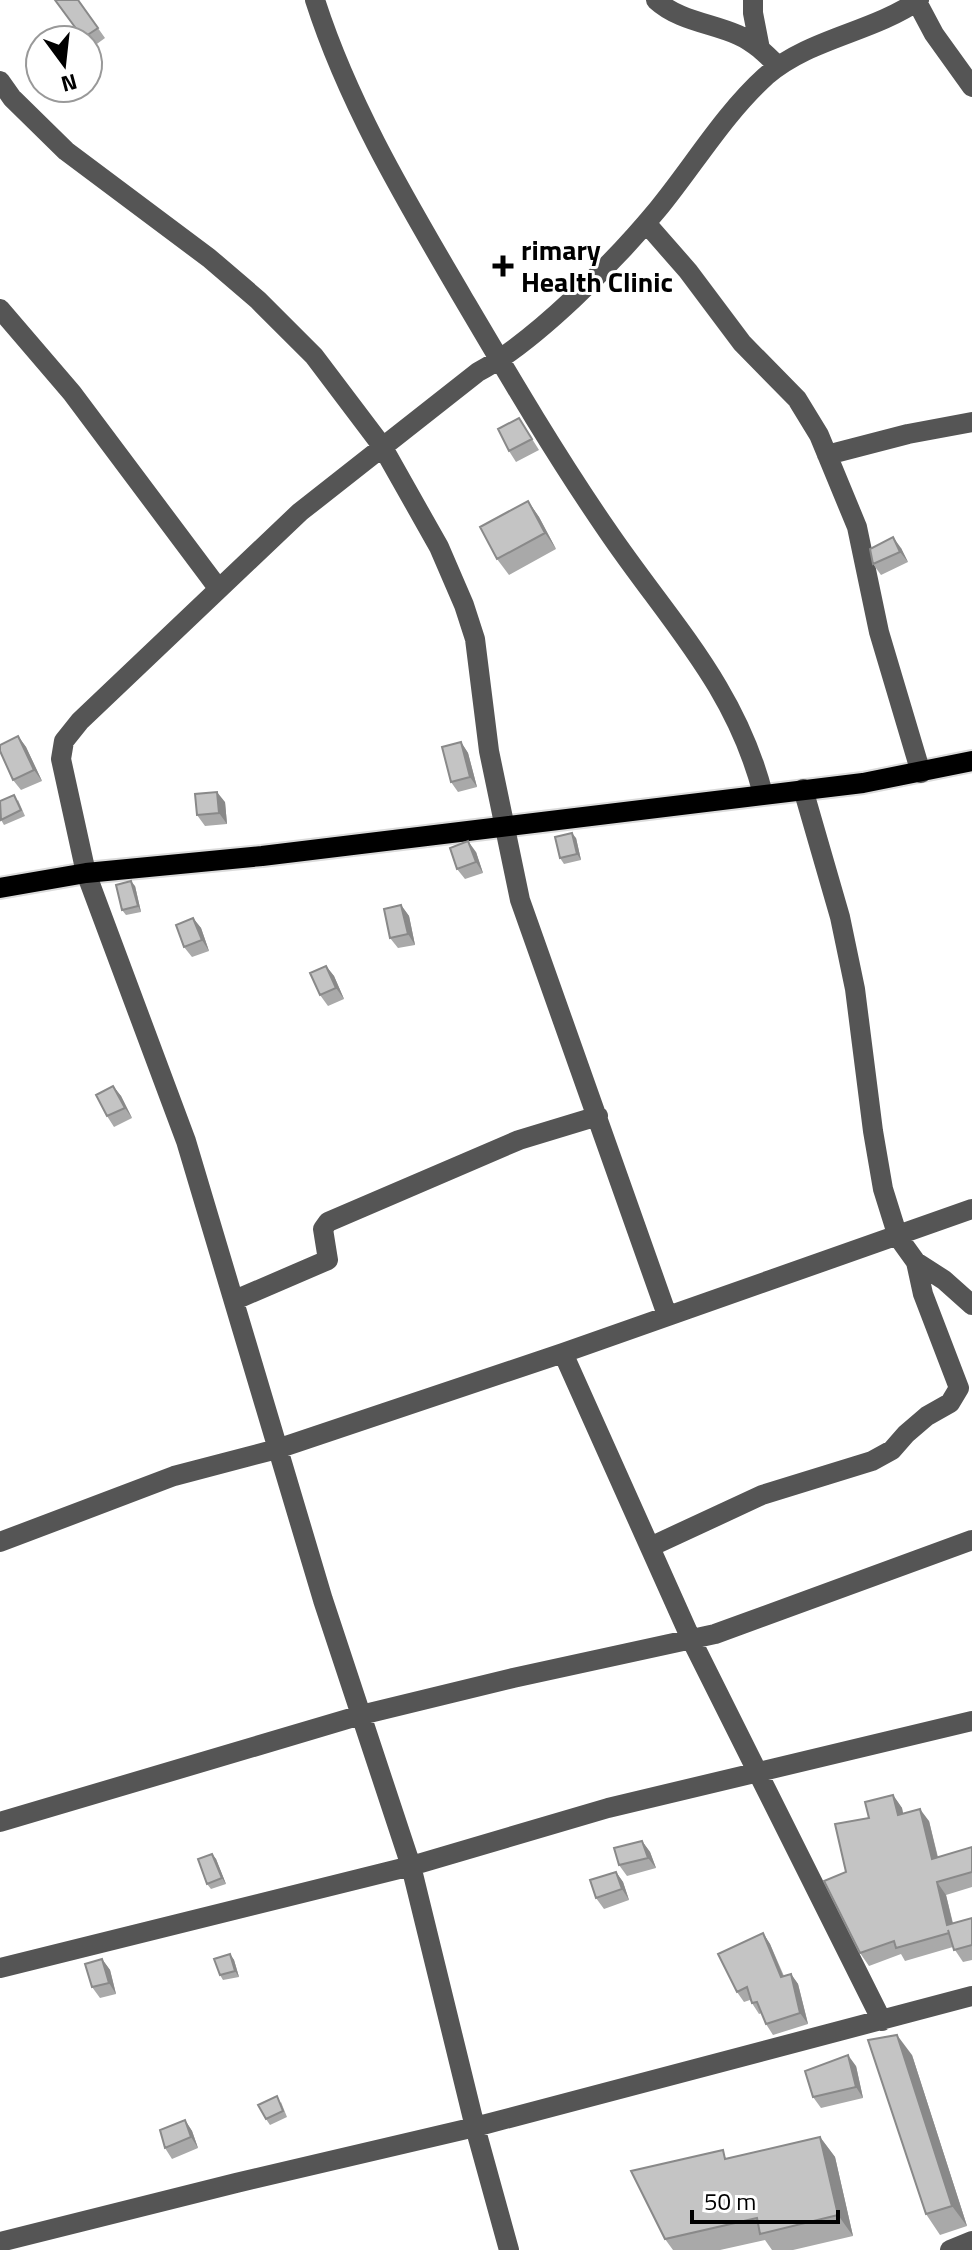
<svg xmlns="http://www.w3.org/2000/svg" width="972" height="2250" viewBox="0 0 972 2250" font-family="'Titillium Web',sans-serif">
  <rect width="100%" height="100%" fill="#fff"/>
  <g fill="none" stroke-linecap="round" stroke-linejoin="round">
    <!-- major casing -->
    <g stroke="#dbdbdb" stroke-width="24">
      <path id="major" d="M0,888L86,873L262,856L863,783L972,761"/>
    </g>
    <!-- minor -->
    <path stroke="#555" stroke-width="20" d="M315,0C349,106 407,202 463,298C509,376 556,456 607,530C668,620 735,685 763,794
      M656,0C679,21 711,23 738,35C754,42 766,54 778,66
      M753,0V13L760,49
      M917,2L934,34L972,87
      M0,81L12,98L66,151L209,258L258,300L314,356L382,446L439,547L464,605L475,639L489,751L520,900L667,1315
      M646,223L688,271L742,343L797,399L819,435L857,527L879,632L921,773
      M0,309L72,393L218,588
      M827,455L908,434L972,422
      M803,789L840,917L855,989L873,1131L883,1189L898,1237L916,1262L944,1280L972,1305
      M235,1300L328,1260L323,1229L328,1222L519,1140L598,1116
      M563,1353L691,1639L882,2021
      M0,1542L174,1476L277,1449L563,1353L972,1209
      M650,1547L762,1495L872,1461L892,1450L906,1434L927,1416L950,1403L959,1388L923,1294L916,1262
      M0,1822L361,1715L513,1678L715,1634L972,1540
      M0,1968L411,1866L608,1808L972,1721
      M0,2242L236,2183L475,2127L972,1996
      M509,2250L475,2127L411,1866L323,1600L186,1141L86,873L61,759L64,741L80,721L300,512L478,372C535,342 616,260 658,209C694,165 724,114 766,76C810,38 871,33 919,0
      M950,2250L972,2241"/>
    <!-- major -->
    <use href="#major" stroke="#000" stroke-width="20"/>
  </g>
  <!-- wall -->
  <path fill="#a9a9a9" d="M55,0H78L105,38L90,49L88,46V40H84Z
    M519,418L539,450L516,462L509,451Z
    M528,501L539,517L556,549L509,575L497,559Z
    M901,548L908,562L881,575L873,564Z
    M18,736L26,747L42,781L21,790L13,780Z
    M461,742L468,753L477,787L458,792L451,782Z
    M18,800L25,816L4,825L0,818Z
    M225,802L227,824L205,826L197,815Z
    M576,838L581,860L564,864L560,858Z
    M476,852L483,873L465,879L457,869Z
    M135,886L141,912L126,915L122,910Z
    M401,905L409,916L415,945L398,948L390,938Z
    M193,918L201,928L209,951L192,957L184,947Z
    M326,966L334,976L344,999L328,1006L320,995Z
    M113,1086L121,1096L132,1118L114,1127L107,1116Z
    M893,1795L902,1808L903,1814L929,1821L938,1857L972,1847V1887L946,1895L953,1923L972,1918V1960L963,1962L953,1947L905,1961L901,1954L869,1966L860,1953L869,1818Z
    M642,1841L650,1852L656,1868L627,1876L619,1865Z
    M212,1854L216,1859L226,1884L211,1889L207,1884Z
    M616,1872L623,1882L629,1900L604,1909L596,1898Z
    M763,1933L770,1944L784,1976L791,1974L798,1984L808,2024L773,2035L766,2024L762,2013L759,2014L750,2000L744,2002L737,1992Z
    M230,1954L234,1960L239,1977L223,1980L220,1975Z
    M102,1959L110,1970L116,1994L100,1998L92,1987Z
    M912,2055L967,2226L940,2235L926,2214Z
    M856,2066L863,2098L821,2108L813,2097Z
    M281,2102L287,2117L270,2125L266,2119Z
    M185,2120L192,2131L198,2148L172,2159L165,2148Z
    M820,2137L835,2157L853,2236L793,2250H772L765,2240L720,2250H673L665,2239L728,2158Z"/>
  <!-- shaded-wall -->
  <path fill="#898989" d="M528,501L539,517L556,549L545,533Z
    M893,537L901,548L908,562L900,552Z
    M18,736L26,747L42,781L34,770Z
    M461,742L468,753L477,787L470,777Z
    M217,792L225,802L227,824L219,813Z
    M572,833L576,838L581,860L577,854Z
    M468,841L476,852L483,873L476,862Z
    M131,881L135,886L141,912L138,906Z
    M401,905L409,916L415,945L408,934Z
    M193,918L201,928L209,951L202,940Z
    M326,966L334,976L344,999L336,988Z
    M113,1086L121,1096L132,1118L125,1108Z
    M893,1795L902,1808L906,1828L898,1815Z
    M920,1809L929,1821L941,1872L932,1859Z
    M642,1841L650,1852L656,1868L648,1858Z
    M212,1854L216,1859L226,1884L222,1878Z
    M616,1872L623,1882L629,1900L622,1889Z
    M937,1882L946,1895L956,1938L947,1925Z
    M763,1933L770,1944L788,1988L781,1977Z
    M230,1954L234,1960L239,1977L235,1971Z
    M102,1959L110,1970L116,1994L109,1983Z
    M791,1974L798,1984L808,2024L800,2013Z
    M897,2035L912,2055L967,2226L952,2206Z
    M848,2055L856,2066L863,2098L856,2087Z
    M185,2120L192,2131L198,2148L191,2137Z
    M820,2137L835,2157L853,2236L838,2215Z"/>
  <!-- building -->
  <path fill="#c4c4c4" stroke="#898989" stroke-width="2" d="M55,0H78L98,28L83,38Z
    M519,418L532,439L509,451L498,429Z
    M528,501L545,533L497,559L480,527Z
    M893,537L900,552L873,564L870,549Z
    M18,736L34,770L13,780L0,751V745Z
    M461,742L470,777L451,782L442,747Z
    M217,792L219,813L197,815L195,794Z
    M14,795L21,810L1,820L0,801Z
    M572,833L577,854L560,858L555,837Z
    M468,841L476,862L457,869L450,848Z
    M131,881L138,906L122,910L116,885Z
    M401,905L408,934L390,938L384,909Z
    M193,918L202,940L184,947L176,925Z
    M326,966L336,988L320,995L310,973Z
    M113,1086L125,1108L107,1116L96,1095Z
    M893,1795L898,1815L920,1809L932,1859L972,1847V1872L937,1882L947,1925L972,1918V1945L954,1950L948,1930L949,1933L896,1948L894,1941L860,1953L824,1881L846,1872L835,1824L869,1818L865,1802Z
    M642,1841L648,1858L619,1865L614,1848Z
    M212,1854L222,1878L207,1884L198,1859Z
    M616,1872L622,1889L596,1898L590,1880Z
    M763,1933L781,1977L791,1974L800,2013L766,2024L757,2002L752,2003L747,1987L737,1992L718,1954Z
    M230,1954L235,1971L220,1975L214,1959Z
    M102,1959L109,1983L92,1987L85,1964Z
    M897,2035L952,2206L926,2214L868,2040Z
    M848,2055L856,2087L813,2097L805,2071Z
    M277,2096L283,2111L266,2119L258,2105Z
    M185,2120L191,2137L165,2148L160,2130Z
    M820,2137L838,2215L760,2234L757,2218L665,2239L631,2171L723,2150L725,2159Z"/>
  <!-- markers -->
  <path fill="#000" stroke="#fff" stroke-width="3" d="M499 254h8v8h8v8h-8v8h-8v-8h-8v-8h8z"/>
  <g text-anchor="middle" stroke-width="6" stroke-linejoin="round" paint-order="stroke">
    <!-- poi labels -->
    <g font-size="28" font-weight="bold" fill="#000" stroke="#fff" text-anchor="start">
      <text x="521" y="260">rimary<tspan x="521" dy="32">Health Clinic</tspan></text>
    </g>
  </g>
  <!-- north arrow -->
  <g transform="translate(64 64) rotate(165)"><circle r="38" fill="#ffffff" stroke="#999999" stroke-width="2"/>
  <path d="M0-6L14 30L0 20L-14 30Z" fill="#000000"/>
  <text y="-12" font-size="22" font-weight="bold" text-anchor="middle" fill="#000000">N</text>
  </g>
  <!-- scale -->
  <path d="M692 2210v12h146v-12" fill="none" stroke="#000000" stroke-width="4"/>
  <text x="704" y="2210" font-size="24" fill="#000000" stroke="#ffffff" stroke-width="6" paint-order="stroke">50 m</text>
</svg>
